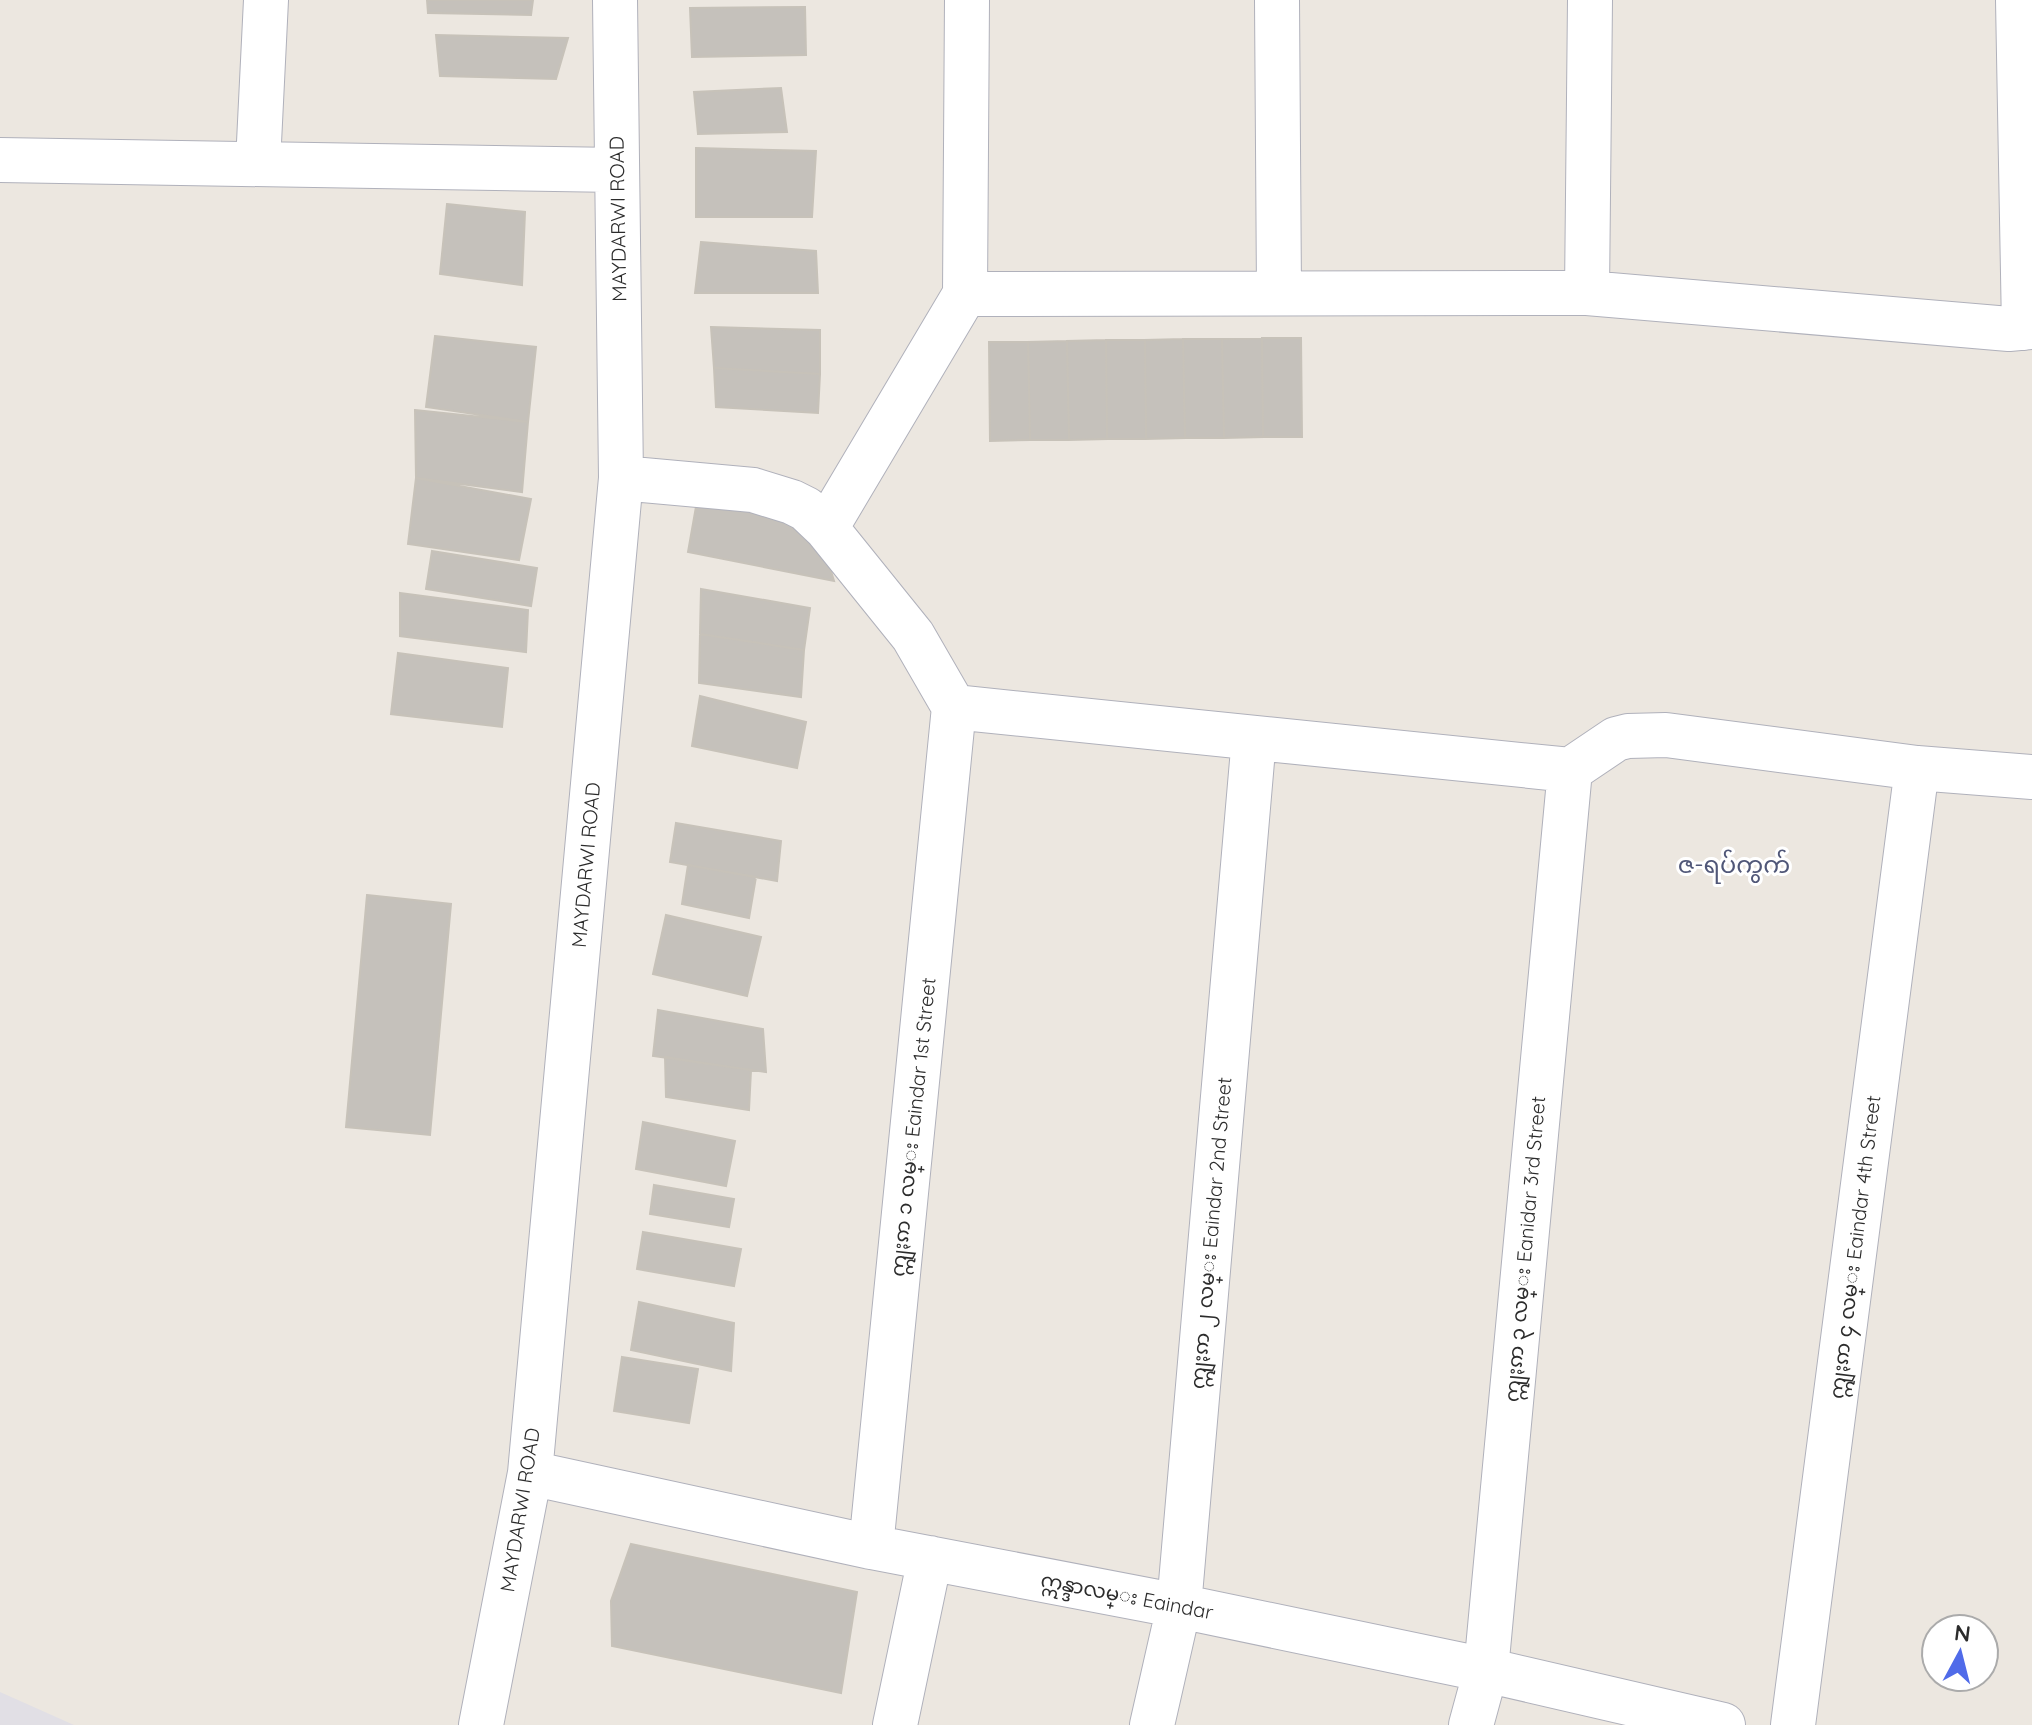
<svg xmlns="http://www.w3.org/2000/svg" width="2032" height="1725" viewBox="0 0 2032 1725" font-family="Quicksand,'Noto Sans Myanmar',sans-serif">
  <rect width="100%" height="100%" fill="#ece7e0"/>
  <!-- industrial -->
  <path fill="#e1dfe5" d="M0,1692L74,1725H0Z"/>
  <!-- building -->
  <path fill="#c5c1bb" stroke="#c7c2b9" stroke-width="2" d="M427,0H533L531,15L428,13Z
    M805,7L806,55L692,57L690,8Z
    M436,35L568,38L556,79L440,76Z
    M781,88L787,132L698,134L694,92Z
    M696,148L816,151L812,217H696Z
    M447,204L525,212L522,285L440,274Z
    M701,242L816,251L818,293H695Z
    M711,327L820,330V374L714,368Z
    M435,336L536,347L528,422L426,407Z
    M1262,338H1301L1302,437H1263Z
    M1262,338L1263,437L1224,438L1222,339Z
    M1183,339H1222L1224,438H1185Z
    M1183,339L1185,438L1146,439L1145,340Z
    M1106,340H1145L1146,439H1107Z
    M1106,340L1107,439L1069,440L1067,341Z
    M1067,341L1069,440H1030L1028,342Z
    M989,342H1028L1030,440L990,441Z
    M714,368L820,374L818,413L716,407Z
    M415,410L528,422L522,492L416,478Z
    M416,478L531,499L519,560L408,544Z
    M697,501L815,519L834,581L688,552Z
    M432,551L537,568L531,606L426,589Z
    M701,589L810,608L804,650L700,634Z
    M400,593L528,610L526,652L400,636Z
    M700,634L804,650L801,697L699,683Z
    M398,653L508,668L502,727L391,714Z
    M700,696L806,722L797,768L692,746Z
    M676,823L781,841L777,881L670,862Z
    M688,865L756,877L749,918L682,904Z
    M367,895L451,904L430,1135L346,1127Z
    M666,915L761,937L747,996L653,974Z
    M658,1010L763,1029L766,1072L653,1056Z
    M665,1057L751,1070L749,1110L666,1097Z
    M643,1122L735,1141L726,1186L636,1169Z
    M654,1185L734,1199L729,1227L650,1214Z
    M643,1232L741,1249L734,1286L637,1269Z
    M639,1302L734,1323L731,1371L631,1350Z
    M622,1357L698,1369L689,1423L614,1411Z
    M631,1544L857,1592L841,1693L612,1646L611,1601Z"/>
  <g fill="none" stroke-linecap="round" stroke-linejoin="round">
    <!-- minor casing -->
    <g stroke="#b0b1bb" stroke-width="46">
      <path id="minor" d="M1277,0L1279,293
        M2018,0L2024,328
        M0,160L617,170
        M258,163L266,0
        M1587,293L1590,0
        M965,294L1587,293L2009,329L2032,327
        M965,294L967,0
        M621,478L753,490L792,502L806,509L826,528L913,636L954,707
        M826,528L965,294
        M954,707L1570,770L1616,739L1628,736L1666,735L1917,768L2032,777
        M530,1473L871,1547L1179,1606L1486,1670L1723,1725
        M871,1547L954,707
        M481,1725L530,1473L621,478L615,0
        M895,1725L930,1558
        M1152,1725L1179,1606L1254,738
        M1471,1725L1486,1670L1570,770
        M1793,1725L1917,768"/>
    </g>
    <!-- minor -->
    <use href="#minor" stroke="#fff" stroke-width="44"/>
  </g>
  <g text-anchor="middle" stroke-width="6" stroke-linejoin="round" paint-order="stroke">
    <!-- street labels -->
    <g font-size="20" fill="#2c2c2c" stroke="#fff">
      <text transform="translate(618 219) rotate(-91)" y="7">MAYDARWI ROAD</text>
      <text transform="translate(586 865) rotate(-85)" y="7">MAYDARWI ROAD</text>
      <text transform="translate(913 1127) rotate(-84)" y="7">ဣျႏၵာ ၁ လမ္း Eaindar 1st Street</text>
      <text transform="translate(1211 1233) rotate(-85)" y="7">ဣျႏၵာ ၂ လမ္း Eaindar 2nd Street</text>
      <text transform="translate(1855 1247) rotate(-83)" y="7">ဣျႏၵာ ၄ လမ္း Eaindar 4th Street</text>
      <text transform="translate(1525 1249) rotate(-85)" y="7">ဣျႏၵာ ၃ လမ္း Eanidar 3rd Street</text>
      <text transform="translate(520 1510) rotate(-81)" y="7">MAYDARWI ROAD</text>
      <text transform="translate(1127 1596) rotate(11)" y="7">ဣန္ဒာလမ္း Eaindar</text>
    </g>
    <!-- quarter labels -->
    <g font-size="24" fill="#505778" stroke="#fff">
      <text x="1734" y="873">ဇ-ရပ်ကွက်</text>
    </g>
  </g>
  <!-- north arrow -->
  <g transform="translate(1960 1653) rotate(7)"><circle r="38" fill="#ffffff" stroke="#ababab" stroke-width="2"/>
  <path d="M0-6L14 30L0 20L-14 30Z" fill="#506be9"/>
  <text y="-12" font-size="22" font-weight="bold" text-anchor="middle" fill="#2c2c2c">N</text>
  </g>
</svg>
